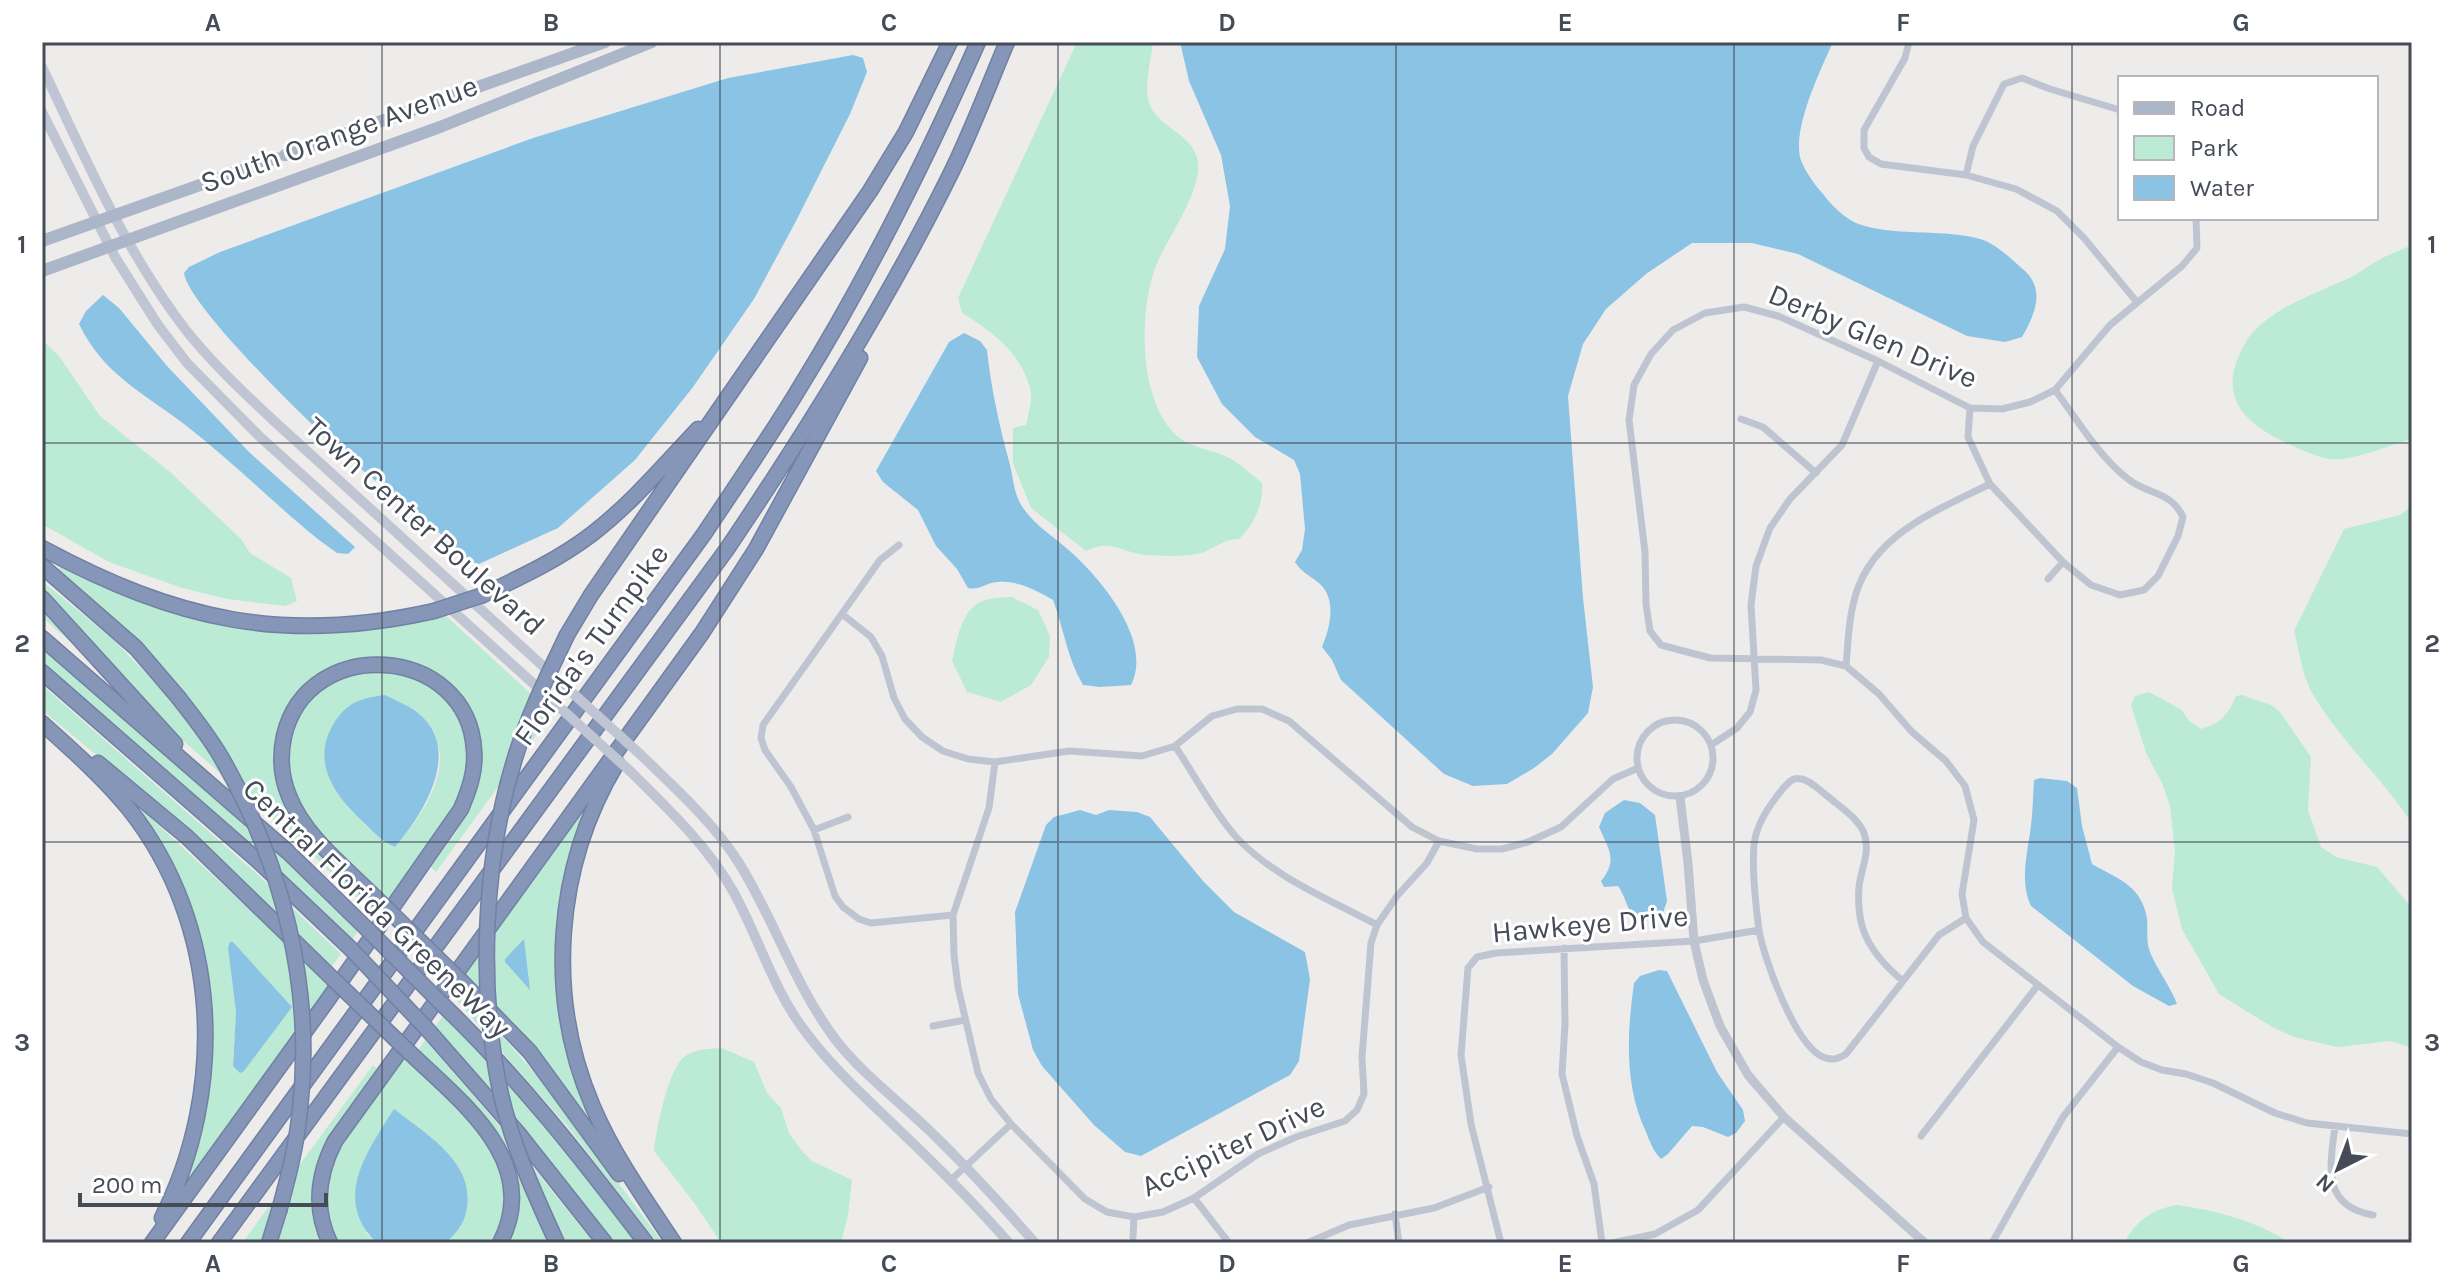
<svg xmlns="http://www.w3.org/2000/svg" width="2454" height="1285" viewBox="0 0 2454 1285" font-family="Karla,sans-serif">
  <rect width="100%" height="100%" fill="#eeeceb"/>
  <!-- green -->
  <path fill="#bbead5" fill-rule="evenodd" d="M1077,42H1153C1151,60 1144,85 1149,103C1158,129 1194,133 1198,162C1202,190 1168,238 1157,263C1138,310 1138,401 1177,436C1192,449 1217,450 1233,460C1243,466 1253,476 1262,483C1264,504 1254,524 1239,539C1225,539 1216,547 1204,552C1189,557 1162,556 1147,555C1121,553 1112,538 1086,551L1031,508L1013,463V428L1026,425C1028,415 1032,403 1031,393C1024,355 992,331 962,313L958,298Z
    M2412,245V439C2390,445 2365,456 2342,459C2325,461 2310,453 2295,447C2245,425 2213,397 2246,342C2264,311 2316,293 2347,279C2358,274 2368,266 2379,260C2389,254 2401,250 2412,245Z
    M42,340L59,356L100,416L170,472L241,539L250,553L291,578L297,601L285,606L227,599L182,588L109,562L42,524Z
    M2412,506V824C2382,777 2339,740 2311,691C2302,674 2299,650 2294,631L2344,529L2400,515Z
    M60,567C184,628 310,652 445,615L552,713L436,872L431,867L457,831L466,812L480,748L474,724L447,683L415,664L385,657L356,659L326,672L301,692L278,782L286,806L294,820L384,914L380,920L300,843L42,617V581L113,639L172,701L184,692L146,648L58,569Z
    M1012,597L1038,610L1050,636L1049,657L1031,685L1001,702L967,692L952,661C957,641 961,606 986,600C994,597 1004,598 1012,597Z
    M42,636L362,926L351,941L288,878L42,664Z
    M377,669L409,675L442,695L459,719L469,753L461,797L391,905C341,856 262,798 297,720C313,685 342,675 377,669ZM433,730C435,738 439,747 440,755C441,789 416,823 395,847L367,827L347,806Z
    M42,685L257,874L341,954L329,970L124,778L42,710Z
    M2149,692L2182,710L2188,720L2201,729C2221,723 2228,715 2236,696L2242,695L2271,705L2280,712L2311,757L2308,810L2321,847L2336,857L2377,867L2412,908V1048L2390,1041L2338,1047L2294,1037L2272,1027L2219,994L2182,929L2172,888L2175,852L2170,806L2162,783L2146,753L2131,705L2135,696Z
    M595,789L575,848L563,1027L572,1066L595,1127L594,1128L461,974Z
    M125,794L332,986L178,1195C216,1106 228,1003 191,910C186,898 177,885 170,873C155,847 140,820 125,794ZM233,942L291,1007L244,1071L233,1065L236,1012L228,948Z
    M457,985L548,1088L663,1243H657L568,1127L451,994Z
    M446,1012L518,1095L638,1243H613L483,1082L434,1028Z
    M425,1040L492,1117L594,1243H508C547,1158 471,1105 417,1053Z
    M722,1048L754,1062L767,1093L781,1108L789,1133L802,1151L812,1161L852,1180L848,1215L841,1243H721L695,1204L654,1151C656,1129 667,1077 681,1060C690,1049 709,1049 722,1048Z
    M403,1054C454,1104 535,1162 493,1243H445L452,1238L365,1232L377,1243H338C302,1171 364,1110 403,1054Z
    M373,1065L378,1070L326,1148L324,1243H278L287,1214L272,1209L261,1243H242Z
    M2176,1205C2215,1210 2257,1221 2290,1243H2124C2136,1221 2151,1210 2176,1205Z"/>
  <!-- water -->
  <path fill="#8bc3e4" d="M1180,42H1833C1821,69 1789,134 1802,163C1807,174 1815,185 1823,194C1833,207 1848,222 1865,226C1900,236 1946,229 1980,239C1997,244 2012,260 2025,271C2046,291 2034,316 2022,337L2005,342L1967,336L1798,254L1752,243H1692L1646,274L1606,309L1583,344L1568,396L1583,598L1593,687L1588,713L1552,754L1534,768L1507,784L1473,786L1444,774L1341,680L1332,660L1322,647C1330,628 1337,600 1320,584C1311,576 1302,573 1295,562L1302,550L1305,529L1300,474L1294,460L1255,437L1222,404L1197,357L1199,306L1225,249L1230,206L1221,155L1189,81Z
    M853,55L863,58L867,72L850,114L795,223L754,299L693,387L635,460L558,528L479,564C461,560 450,542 436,530C410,507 382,487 355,464C323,437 188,307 184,273L189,267L220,252L533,138L728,78Z
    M103,295L119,308L167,366L250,453L355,547L348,554L337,553L319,540C273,503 231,460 184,424C142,392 103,374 79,324L86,311Z
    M964,333L980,341L987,350C991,389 1000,428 1010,465C1013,477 1014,491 1019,501C1030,523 1055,537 1072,553C1103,581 1153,642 1131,685L1100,687L1083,685C1067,658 1064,629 1053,600C1038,591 1017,580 998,582C987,582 980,591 968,588L957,569L936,546L918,510L883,482L876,471L949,342Z
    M385,695C394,700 405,704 414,710C465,746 426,811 395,847C382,841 371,830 361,820C333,793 311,761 334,723C347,702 362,698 385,695Z
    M2040,778L2067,781L2077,788L2082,826L2092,864C2118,879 2141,885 2147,918C2148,928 2146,939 2149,949C2154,965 2170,985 2177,1004L2169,1006L2133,986L2031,906C2019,880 2028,852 2031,825C2033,810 2033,795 2034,780Z
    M1624,800L1640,803L1655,815L1667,901L1662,916C1626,931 1632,906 1618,886L1604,887L1601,881C1618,860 1609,850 1599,827L1605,813Z
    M1080,810L1096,815L1109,810L1137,812L1150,817L1203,881L1234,912L1305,952L1310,979L1299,1061L1290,1075L1141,1156L1125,1152L1094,1125L1042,1066L1033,1050L1018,994L1015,912L1046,825L1054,817Z
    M524,939L530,990L505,962V959Z
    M230,942H233L292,1007L244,1071L240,1073L233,1066L236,1012L228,948Z
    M1659,970L1667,971L1717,1072L1743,1110L1745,1121L1736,1133L1728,1137L1703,1127L1692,1126L1668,1154L1661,1159C1653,1151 1650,1142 1646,1132C1624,1085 1627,1033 1634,983L1640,976Z
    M394,1109C428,1136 477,1163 466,1212C464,1224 454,1236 445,1243H377C331,1200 368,1150 394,1109Z"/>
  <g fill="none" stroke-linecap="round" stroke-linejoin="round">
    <!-- motorway casing -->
    <g stroke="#7181a3" stroke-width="17">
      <path id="motorway" d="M42,548C176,620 283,645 434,611
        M42,566L136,648L178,697
        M483,595C521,577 558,560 592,534C631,504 664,465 698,429
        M42,598L175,744
        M567,635L591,595L870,191L906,132L950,42
        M42,638L288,852L366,928
        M42,672L256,859L351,949
        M42,723C72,750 103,777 129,809C221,925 227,1089 162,1218
        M98,763L187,837L332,978
        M617,763C555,866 545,996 593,1107C614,1156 645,1199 674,1243
        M462,982L530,1052L619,1174
        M444,1006C519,1078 583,1160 646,1243
        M427,1029L518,1133L605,1243
        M409,1052C460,1101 543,1162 500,1243
        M152,1243L327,1001L461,809C469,790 476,771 474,750C468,645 308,633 284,736C280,755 281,777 289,796C305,837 345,867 376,898
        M188,1243L704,534C736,486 770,437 800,387C868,277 926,160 978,42
        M219,1243L727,549C808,429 885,306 949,177C971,133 988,87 1007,42
        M269,1243L279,1211
        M330,1243C313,1208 318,1174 335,1141L702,633L756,549L860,358"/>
    </g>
    <!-- minor -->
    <path stroke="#bfc5d0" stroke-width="7" d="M1909,42L1905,58L1864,130V148L1869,157L1881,164L1966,175L2016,189L2057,211L2084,238L2136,301
      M1966,175L1973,146L2004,84L2022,78L2050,89L2120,110
      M2196,218L2197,248L2182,266L2110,325L2055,390L2030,402L2002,409L1970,408L1878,361L1778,316L1744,307L1705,313L1673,330L1651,354L1634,385L1629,420L1645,552L1646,604L1650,631L1661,645L1710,658L1821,660L1846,666L1879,694L1912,732L1946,761L1965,786L1974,820L1962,894L1966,918L1983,942L2118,1047L2141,1062L2162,1070L2186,1074L2213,1083L2275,1113L2307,1123L2412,1134
      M1970,408L1968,437L1990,484L2063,562L2091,585L2120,595L2144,590L2158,576L2178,536L2183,517C2171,491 2148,495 2128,479C2098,456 2077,419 2055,390
      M1741,419L1763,427L1816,473
      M899,545L880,560L763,725L761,738L765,750L791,787L814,830L835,896L843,907L859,919L871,923L953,915
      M2048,579L2063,562
      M842,614L871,637L882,656L894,698L905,719L922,737L943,751L968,759L995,762L1069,751L1142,756L1175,746L1212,716L1237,709H1262L1289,721L1412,827L1439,841L1477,849H1502L1528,842L1561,827L1613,779L1638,768
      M1846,666C1848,646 1848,625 1853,605C1867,536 1934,512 1990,484
      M1637 758a38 38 0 1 1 76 0a38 38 0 1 1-76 0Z
      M1711,745L1737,728L1750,712L1756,690L1751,605L1756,566L1770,528L1790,499L1842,445L1878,361
      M1175,746C1194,774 1215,814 1237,838C1275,878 1329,899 1377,925
      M995,762L989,808L953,915L954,955L958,987L978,1073L991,1099L1011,1124L1085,1199L1107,1212L1134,1217L1163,1212L1194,1198L1258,1154L1296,1137L1345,1121L1357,1110L1364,1094L1362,1057L1371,943L1377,925L1397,896L1427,863L1439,841
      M814,830L848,817
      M1564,948L1565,1024L1562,1074L1577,1136L1594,1184L1602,1243
      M1903,981C1886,967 1870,950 1863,929C1859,916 1858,900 1859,887C1861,868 1871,852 1864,833C1857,817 1839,806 1826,795C1817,788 1806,776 1794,779C1787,782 1782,790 1777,796C1766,811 1756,826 1754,845C1752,866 1756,907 1759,930C1764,959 1795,1045 1823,1057C1832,1061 1838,1059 1846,1054L1939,935L1966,918
      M933,1026L965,1020
      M2335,1126C2330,1166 2321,1206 2373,1215
      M1921,1136L2038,985
      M951,1180L1011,1124
      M1194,1198L1229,1243
      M1395,1214L1399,1243
      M1133,1237L1134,1217
      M1307,1243L1349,1225L1434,1208L1489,1187
      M1501,1243L1471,1124L1461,1055L1468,968L1477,957L1496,953L1694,941L1759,930
      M1612,1243L1655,1234L1698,1210L1784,1117
      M1992,1243L2063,1117L2118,1047"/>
    <!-- tertiary -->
    <path stroke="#bfc5d0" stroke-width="9" d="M1680,797L1688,863L1694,941L1703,980L1720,1026L1748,1075L1784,1117L1925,1243"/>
    <!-- secondary -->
    <path stroke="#bfc5d3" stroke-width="10" d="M42,67C85,157 124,249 185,329C211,362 243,392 274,421L567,688
      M42,112L115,257L158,325L187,363L259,436L556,704
      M641,755C676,789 713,822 739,863C775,921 793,982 835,1039C862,1074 899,1101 931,1132C967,1167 1002,1205 1035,1243
      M630,771C667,808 707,845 733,891C758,936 772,986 802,1027C830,1066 864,1096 898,1129C937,1166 974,1203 1009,1243"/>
    <!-- primary -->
    <path stroke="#acb6c9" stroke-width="12" d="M285,155L605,42
      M42,241L276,158
      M42,271L440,127L652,42"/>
    <!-- motorway -->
    <use href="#motorway" stroke="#8696b8" stroke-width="14"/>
    <!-- motorway-bridge casing -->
    <g stroke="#7181a3" stroke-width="17" stroke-linecap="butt">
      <path id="motorway-bridge" d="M434,611L483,595
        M178,697C193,716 209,736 221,757C282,862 314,987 300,1109C297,1144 288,1178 279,1211
        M376,898L462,982
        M366,928L444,1006
        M351,949L427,1029
        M332,978L409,1052
        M557,1243C535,1195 513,1147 501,1095C478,990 483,861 515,758C528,715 548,675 567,635"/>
    </g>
    <!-- secondary-bridge -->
    <path stroke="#bfc5d3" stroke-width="10" d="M567,688L641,755
      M556,704L630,771"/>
    <!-- motorway-bridge -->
    <use href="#motorway-bridge" stroke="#8696b8" stroke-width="14"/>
  </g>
  <!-- grid -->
  <path fill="none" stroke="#454c57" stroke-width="2" stroke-opacity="0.55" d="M382,42V1243M720,42V1243M1058,42V1243M1396,42V1243M1734,42V1243M2072,42V1243M42,443H2412M42,842H2412"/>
  <g text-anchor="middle" stroke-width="6" stroke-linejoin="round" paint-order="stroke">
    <!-- street labels -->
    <g font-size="30" fill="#454c57" stroke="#fff">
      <text transform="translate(339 134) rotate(-20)" y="10">South Orange Avenue</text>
      <text transform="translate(1873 336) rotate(23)" y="10">Derby Glen Drive</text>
      <text transform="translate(425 526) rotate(42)" y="10">Town Center Boulevard</text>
      <text transform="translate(591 645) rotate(-54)" y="10">Florida's Turnpike</text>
      <text transform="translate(377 908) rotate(44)" y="10">Central Florida GreeneWay</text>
      <text transform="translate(1590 924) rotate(-5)" y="10">Hawkeye Drive</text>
      <text transform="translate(1233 1146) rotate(-25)" y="10">Accipiter Drive</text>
    </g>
  </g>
  <!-- border -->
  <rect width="2454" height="1285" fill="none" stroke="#ffffff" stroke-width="88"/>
  <!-- legend -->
  <rect x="2118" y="76" width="260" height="144" fill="#ffffff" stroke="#b5b7bc" stroke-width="2"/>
  <rect x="2134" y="102" width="40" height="12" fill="#acb6c9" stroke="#b5b7bc" stroke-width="2"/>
  <text x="2190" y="116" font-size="24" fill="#454c57">Road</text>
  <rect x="2134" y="136" width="40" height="24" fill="#bbead5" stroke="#b5b7bc" stroke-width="2"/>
  <text x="2190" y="156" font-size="24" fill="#454c57">Park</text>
  <rect x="2134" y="176" width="40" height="24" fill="#8bc3e4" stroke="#b5b7bc" stroke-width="2"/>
  <text x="2190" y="196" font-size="24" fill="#454c57">Water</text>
  <!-- north arrow -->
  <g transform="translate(2338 1169) rotate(222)" stroke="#ffffff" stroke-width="6" paint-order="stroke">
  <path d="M0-6L14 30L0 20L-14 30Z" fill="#454c57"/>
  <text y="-12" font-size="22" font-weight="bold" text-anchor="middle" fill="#454c57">N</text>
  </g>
  <!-- scale -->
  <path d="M80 1193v12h246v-12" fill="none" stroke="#454c57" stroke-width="4"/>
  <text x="92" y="1193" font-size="24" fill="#454c57" stroke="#ffffff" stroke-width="6" paint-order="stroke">200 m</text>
  <rect x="44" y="44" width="2366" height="1197" fill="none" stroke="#454c57" stroke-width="3"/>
  <g font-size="26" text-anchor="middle" font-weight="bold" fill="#454c57">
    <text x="213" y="31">A</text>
    <text x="551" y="31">B</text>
    <text x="889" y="31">C</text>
    <text x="1227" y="31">D</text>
    <text x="1565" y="31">E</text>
    <text x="1903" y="31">F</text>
    <text x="2241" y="31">G</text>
    <text x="22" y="253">1</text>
    <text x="2432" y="253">1</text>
    <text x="22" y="652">2</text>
    <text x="2432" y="652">2</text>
    <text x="22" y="1051">3</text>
    <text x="2432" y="1051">3</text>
    <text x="213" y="1272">A</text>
    <text x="551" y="1272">B</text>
    <text x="889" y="1272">C</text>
    <text x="1227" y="1272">D</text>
    <text x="1565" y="1272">E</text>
    <text x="1903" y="1272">F</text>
    <text x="2241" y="1272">G</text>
  </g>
</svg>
